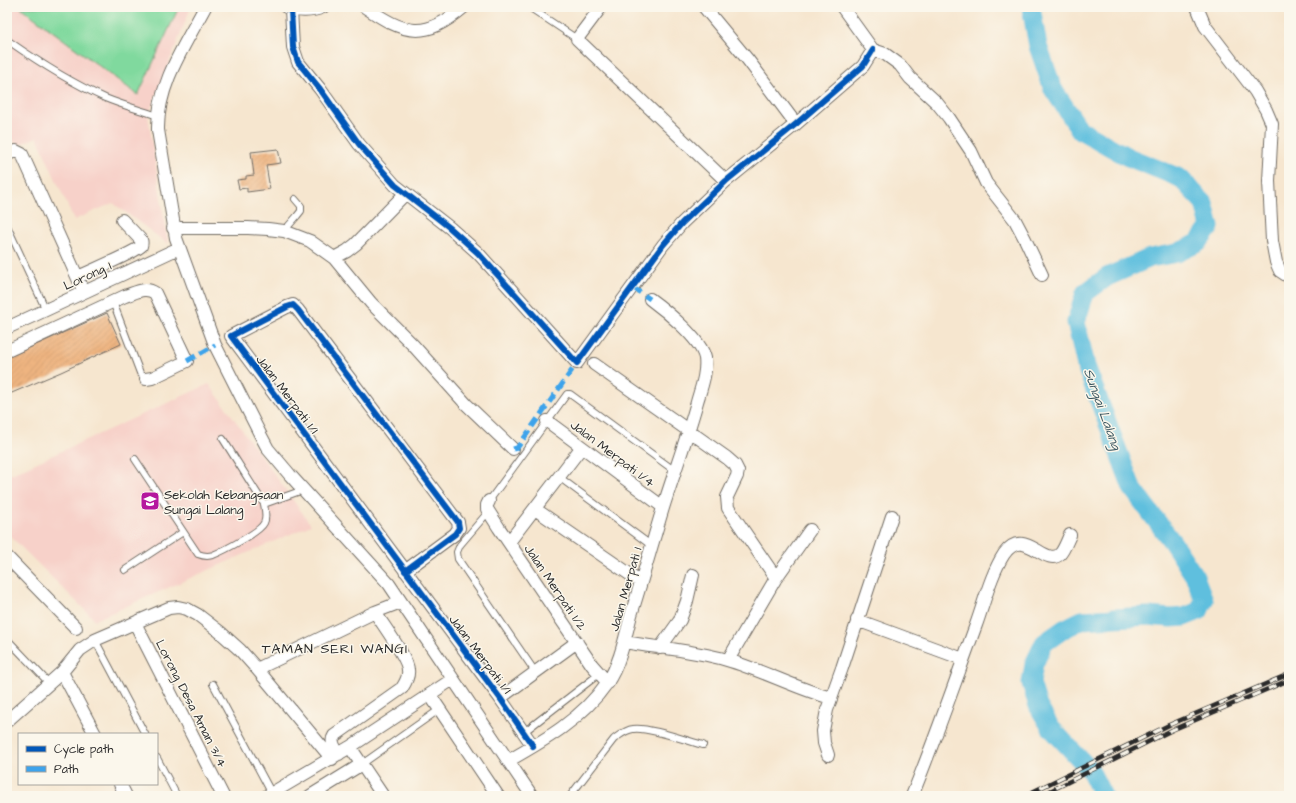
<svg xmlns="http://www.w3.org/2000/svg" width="1296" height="803" viewBox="0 0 1296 803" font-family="'Architects Daughter',sans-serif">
  <defs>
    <pattern id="building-hatch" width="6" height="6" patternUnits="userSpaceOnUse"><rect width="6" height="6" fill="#eeb480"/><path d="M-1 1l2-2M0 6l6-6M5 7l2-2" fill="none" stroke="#cc9b6f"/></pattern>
  </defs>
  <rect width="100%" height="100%" fill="#fbf7ec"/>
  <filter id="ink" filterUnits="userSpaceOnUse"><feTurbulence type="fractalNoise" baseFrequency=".025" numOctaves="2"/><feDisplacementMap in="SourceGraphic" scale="8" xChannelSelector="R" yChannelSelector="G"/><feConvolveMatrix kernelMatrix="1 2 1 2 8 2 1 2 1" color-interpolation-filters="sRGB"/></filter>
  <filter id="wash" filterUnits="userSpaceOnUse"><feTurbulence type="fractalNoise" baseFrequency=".012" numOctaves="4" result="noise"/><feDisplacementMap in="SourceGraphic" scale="16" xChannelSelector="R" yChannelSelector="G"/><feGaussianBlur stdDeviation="0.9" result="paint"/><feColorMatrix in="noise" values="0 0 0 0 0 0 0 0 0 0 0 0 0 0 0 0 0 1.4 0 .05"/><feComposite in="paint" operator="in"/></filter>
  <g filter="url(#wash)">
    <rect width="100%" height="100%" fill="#f6e6cf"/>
    <!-- built -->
    <path fill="#f7d1c9" d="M7,7H191L148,116L168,244L113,203L74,220L37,137L18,145L7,136Z
      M209,384L311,525L95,620L7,533V476Z"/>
    <!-- park -->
    <path fill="#80d99e" stroke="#568264" d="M20,7H179L138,95Z"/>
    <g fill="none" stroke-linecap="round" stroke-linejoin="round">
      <!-- river -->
      <path stroke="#5fbfde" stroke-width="19" d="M1031,7L1038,46L1053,89L1080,130L1128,157L1180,178L1204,203L1210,227L1198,243L1177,253L1150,258L1107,277L1085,293L1076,322L1086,366L1132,488L1173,543L1195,577L1204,600L1199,611L1184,617L1171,618L1148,616L1082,620L1064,629L1044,643L1034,664L1031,683L1038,706L1051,728L1090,770L1103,796"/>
    </g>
    <g id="blocks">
      <!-- building -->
      <path fill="url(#building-hatch)" d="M278,149L281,163L266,165L270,189L247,192V188L239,189L237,180L246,179V176L254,175L251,152Z
        M107,313L121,344L61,372L7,395V358Z"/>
    </g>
  </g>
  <g filter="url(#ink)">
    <use href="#blocks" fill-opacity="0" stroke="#726c64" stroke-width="1"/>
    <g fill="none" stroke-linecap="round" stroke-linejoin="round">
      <!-- service casing -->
      <g stroke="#726c64" stroke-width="8">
        <path id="service" d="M529,7L577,39
          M10,42C40,63 72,83 105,98C122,105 140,110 158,116
          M7,226L46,310
          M284,231L297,216L301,211V206L295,199
          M113,302L140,373L146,379
          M223,439L264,504
          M135,459L198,554C203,556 207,557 213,555C223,551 260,532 264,523C267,518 265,510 264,504L303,490
          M559,477L652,546
          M489,501L567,394H570L675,471
          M489,511L460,545L457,552L458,559L536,673
          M125,570L183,532
          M7,639L49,683
          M95,640L145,734
          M213,684L272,794
          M524,732L599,674
          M157,758L177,796
          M362,764L440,709
          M570,796L614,739C620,735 625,730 633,729C646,726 688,741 703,745"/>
      </g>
      <!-- minor casing -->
      <g stroke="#726c64" stroke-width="14">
        <path id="minor" d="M205,7C185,45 157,85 158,130L176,238L215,345L260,434L268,449L290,475L389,584L532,796
          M286,7C297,12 312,12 323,7
          M365,7C405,34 424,41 464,7
          M601,7L577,39L726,181
          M704,7L748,60L796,124
          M842,7L873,50L885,54L900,65L910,78L937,103L949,118L971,151L986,183L1015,220L1025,239L1042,275
          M1197,7L1205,26L1255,91L1266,110L1272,124L1269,181L1272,241L1276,262L1280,271L1289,277
          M291,9L293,47L298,62L320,89L359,144L395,185L450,228L478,253L577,363L663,245L682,223L726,181L796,124L863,66L873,50
          M7,154L16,151L22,154L84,292
          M173,228H248L268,229L284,231L310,241L334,258L371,303L413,345L466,404L513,449
          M334,258L347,251L356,244L405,194
          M78,277C88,272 136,252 141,246C142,243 142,242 141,240L122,220
          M7,328L179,248
          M7,351L125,296C135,293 145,286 155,293L187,361L152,378L146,379
          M594,364L689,431L727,458L735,465L738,471L737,476L727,497L728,508L776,578
          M547,421L663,507
          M489,501L487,505V509L499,528L592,665L608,683
          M535,509L641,582
          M509,542L581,448
          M7,557L76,628
          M405,571L455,534L459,528L458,522L298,310L293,305L287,307L231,336L500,698L533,746
          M857,620L963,659
          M135,623L223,796
          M624,642C658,648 693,650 727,660C762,670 795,688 831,698
          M660,648L680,620L687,601L693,575
          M728,660L776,578L810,530
          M257,669L375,612L401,602
          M62,672L95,734
          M430,695L498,796
          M500,698L577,642
          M7,721L62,672L80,650L95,640L169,608L178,607L187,609L198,615L220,632L240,650L257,669L332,759
          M350,747L383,796
          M339,754C335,748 330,742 334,736L402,688C406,682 409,676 408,670C408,658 382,624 375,612
          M828,755L824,743L823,731L827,710L842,668L892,516
          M508,761C545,740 582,719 607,683C620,664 625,638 631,615C642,580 652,544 663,508C674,473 687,438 697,402C701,388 707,373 705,358C701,339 665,310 650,299
          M120,784L126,796
          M267,796L350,747L453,679
          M310,796L362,764
          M912,796C935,740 955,682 976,625C984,603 991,574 1004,554C1024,525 1045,568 1060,554C1064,550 1067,541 1070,535"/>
      </g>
      <!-- service -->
      <use href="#service" stroke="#fff" stroke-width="6"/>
      <!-- minor -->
      <use href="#minor" stroke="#fff" stroke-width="12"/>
      <!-- rail casing -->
      <g stroke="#2b2b2b" stroke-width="4.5">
        <path id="rail" d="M1024,796L1169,725L1289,674
          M1040,796L1172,730L1289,680"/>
      </g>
      <!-- rail -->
      <use href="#rail" stroke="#fbf7ec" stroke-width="3" stroke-dasharray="9" stroke-linecap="butt"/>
      <!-- quiet -->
      <path stroke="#3ea3eb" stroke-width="5" stroke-dasharray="10 5" stroke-linecap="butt" d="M632,287L650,299
        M187,361L215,345
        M513,449L517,448L577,363"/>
      <!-- cycleway casing -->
      <g stroke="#fbf7ec" stroke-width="8">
        <path id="cycleway" d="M291,9L293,47L298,62L320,89L359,144L395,185L450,228L478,253L577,363L663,245L682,223L726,181L796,124L863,66L873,50
          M405,571L455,534L459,528L458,522L298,310L293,305L287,307L231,336L500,698L533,746"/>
      </g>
      <!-- cycleway -->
      <use href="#cycleway" stroke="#0057b8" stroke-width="6"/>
    </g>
  </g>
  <!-- icons -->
  <defs>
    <g id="school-square" transform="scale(1)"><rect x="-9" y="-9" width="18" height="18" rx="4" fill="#b5179e" stroke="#fbf7ec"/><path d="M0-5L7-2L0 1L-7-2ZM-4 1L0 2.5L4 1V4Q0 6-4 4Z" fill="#fff"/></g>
  </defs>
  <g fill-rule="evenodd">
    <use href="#school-square" x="150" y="501"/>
  </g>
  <g text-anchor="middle" stroke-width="3" stroke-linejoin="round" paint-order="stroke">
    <!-- street labels -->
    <g font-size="13" fill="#2b2b2b" stroke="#fbf7ec">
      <text transform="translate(87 275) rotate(-25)" y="5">Lorong 1</text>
      <text transform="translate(288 394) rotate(53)" y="5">Jalan Merpati 1/1</text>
      <text transform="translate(613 453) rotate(37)" y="5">Jalan Merpati 1/4</text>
      <text transform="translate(556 587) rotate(56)" y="5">Jalan Merpati 1/2</text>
      <text transform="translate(625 589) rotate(-74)" y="5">Jalan Merpati 1</text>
      <text transform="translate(481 654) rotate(53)" y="5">Jalan Merpati 1/1</text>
      <text transform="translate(192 703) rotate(63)" y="5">Lorong Desa Aman 3/4</text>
    </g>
    <!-- poi labels -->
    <g font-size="13" fill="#2b2b2b" stroke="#fbf7ec" text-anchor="start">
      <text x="164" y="499">Sekolah Kebangsaan<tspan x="164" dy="15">Sungai Lalang</tspan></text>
    </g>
    <!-- water labels -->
    <g font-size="14" font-style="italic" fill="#3b5761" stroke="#fbf7ec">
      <text transform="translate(1103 409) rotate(70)" y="5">Sungai Lalang</text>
    </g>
    <!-- neighbourhood labels -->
    <g font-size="14" letter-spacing="1" fill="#2b2b2b" stroke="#fbf7ec">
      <text x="335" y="653">TAMAN SERI WANGI</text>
    </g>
  </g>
  <!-- margin -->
  <rect width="1296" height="803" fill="none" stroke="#fbf7ec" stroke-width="24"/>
  <!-- legend -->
  <rect x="18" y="733" width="140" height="52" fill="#fbf7ec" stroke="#a8a59f"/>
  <rect x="26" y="746" width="20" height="6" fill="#0057b8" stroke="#a8a59f"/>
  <text x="54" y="753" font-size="12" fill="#2b2b2b">Cycle path</text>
  <rect x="26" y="766" width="20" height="6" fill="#3ea3eb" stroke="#a8a59f"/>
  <text x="54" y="773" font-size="12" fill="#2b2b2b">Path</text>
</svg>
